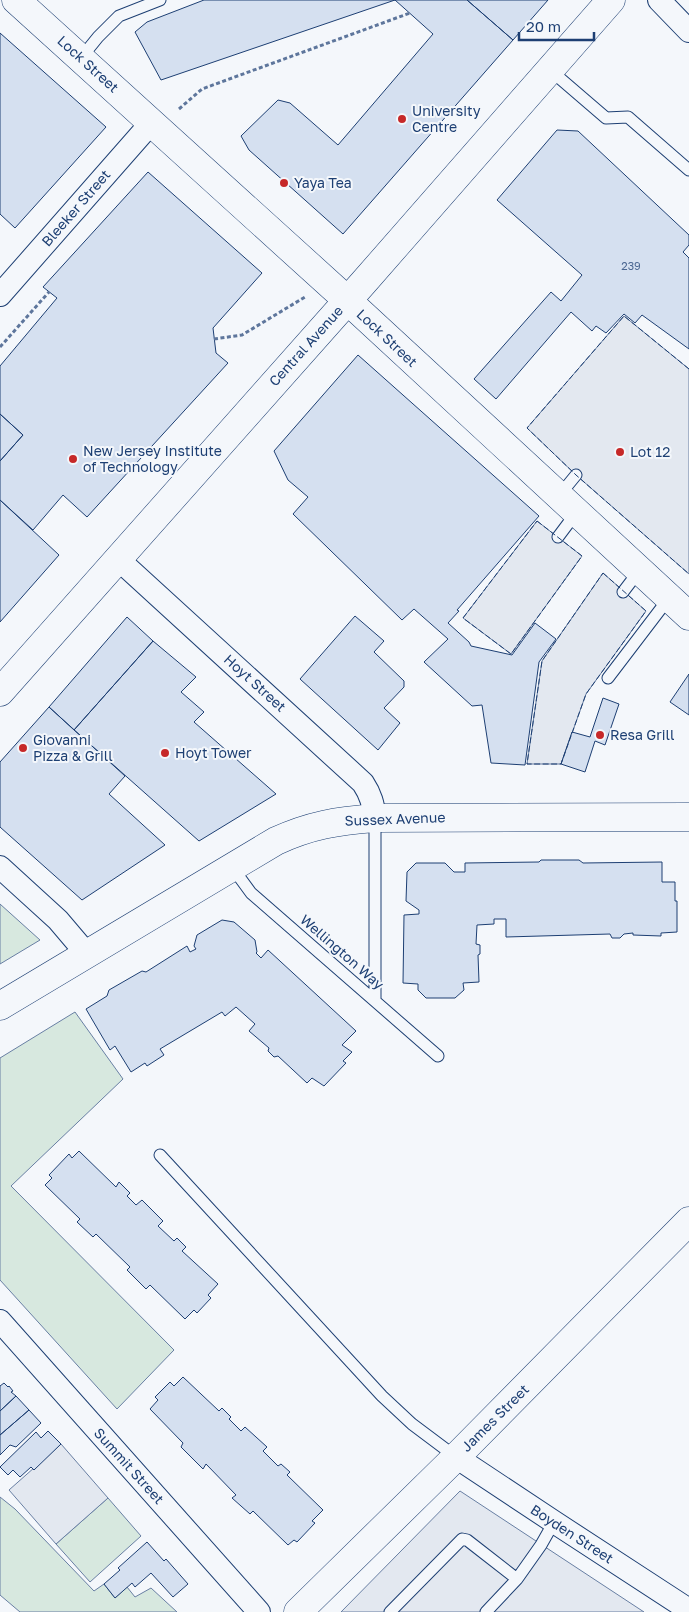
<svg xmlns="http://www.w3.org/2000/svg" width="689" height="1612" viewBox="0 0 689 1612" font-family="'Golos Text',sans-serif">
  <rect width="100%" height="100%" fill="#f4f7fb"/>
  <!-- green -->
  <path fill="#d7e8df" stroke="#687fa3" d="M0,904L40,940L0,964Z
    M75,1012L123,1079L11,1186L174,1350L117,1409L0,1280V1058Z
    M0,1497L15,1509L94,1591L104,1584L115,1598L127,1587L135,1597L151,1588L177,1612H20L0,1595Z
    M108,1498L141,1536L90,1582L56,1544Z"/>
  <!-- parking -->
  <path fill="#e3e8f0" stroke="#687fa3" d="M624,316L689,369V574L576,475L527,428Z
    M537,521L582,556L511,654L463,618Z
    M603,573L646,611L586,694L561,764H527L542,661Z
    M61,1444L108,1498L56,1544L9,1490Z
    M460,1491L644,1612H341Z"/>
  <!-- building -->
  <path fill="#d5e0f0" stroke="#1d3f73" d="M204,0H467L513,40L343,234L249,150L241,136L278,100L290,103L338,145L433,34L395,0L161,80L135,32L147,22Z
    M467,0H548L513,40Z
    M0,33L106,127L15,228L0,214Z
    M557,130L578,131L689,235V245L683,252L689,258V349L642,315L635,323L624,314L606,333L596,326L592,331L571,312L496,399L474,379L551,292L561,301L582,275L497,200Z
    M148,172L262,273L213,328L216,353L228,363L87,517L63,495L33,530L0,500V461L23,435L0,414V366L57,298L43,287Z
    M358,355L539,516L457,610L459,611L448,623L469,642L471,646L512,655L535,623L556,639L539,662L525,765L491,763L482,705L472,706L424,662L448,639L414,609L402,620L293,514L308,497L288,480L274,451Z
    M0,414L23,435L0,461Z
    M0,500L59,555L0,622Z
    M355,616L384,641L374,652L404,681V687L384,708L400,723L378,750L300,679Z
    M127,617L153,641L74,730L49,707Z
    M153,641L196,677L181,692L204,712L194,722L276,794L199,841L74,730Z
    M689,674V715L670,702Z
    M603,698L619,704L605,745L595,741L585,772L561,764L572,732L590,737Z
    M49,707L125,776L109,794L165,845L82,900L0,827V762Z
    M541,860H579L583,863L662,862V882H675V901H677V932L661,933V936L633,935V933L624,934L620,938H612L610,934L506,937V919H494V924L477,925L476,944L480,945V954L478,955L479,982L463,983L464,990L455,998H426L418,990V984L403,983L404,915L419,914V910L406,901L407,872L416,863H445L454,872H465V863L539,862Z
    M222,920L234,922L255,940L257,952L256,953L261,958L268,950L356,1031L342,1045L352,1052L343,1061L346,1063L324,1086L312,1078L307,1083L278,1056L274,1057L268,1051L269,1048L249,1031L255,1024L236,1007L225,1016L222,1012L160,1049L164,1055L147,1066L145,1063L131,1072L115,1046L110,1050L86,1009L107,996L109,990L142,971L146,972L187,946L190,952L196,949L194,946L197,935Z
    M79,1151L116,1187L119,1182L130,1193L127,1196L136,1205L142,1200L163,1221L158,1226L174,1241L177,1238L186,1247L182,1251L218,1284L208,1295L211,1298L197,1313L194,1310L185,1319L150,1285L146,1289L127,1270L130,1267L96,1234L93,1237L77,1222L80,1219L45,1185L52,1178L49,1175L69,1154L72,1158Z
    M183,1377L219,1411L222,1408L231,1417L229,1419L241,1431L245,1427L267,1447L263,1451L278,1466L281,1464L290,1472L287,1475L323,1510L312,1521L315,1523L297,1542L294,1540L288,1545L253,1511L250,1514L232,1498L236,1495L206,1464L203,1469L181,1447L183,1443L150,1409L158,1400L155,1397L170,1382L174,1386Z
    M4,1383L8,1387L9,1386L13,1391L11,1392L16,1396L0,1411V1386Z
    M16,1396L29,1410L0,1435V1411Z
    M29,1410L41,1423L16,1447L10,1445L0,1455V1435Z
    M48,1431L61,1444L34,1470L31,1467L20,1477L13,1470L8,1475L0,1467L36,1432L41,1438Z
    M147,1542L164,1561L166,1559L188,1584L173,1597L151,1573L135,1587L132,1583L115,1598L104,1584L120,1570L118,1568Z"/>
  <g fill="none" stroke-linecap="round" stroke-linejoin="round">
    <!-- service casing -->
    <g stroke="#1d3f73" stroke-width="13">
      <path id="service" d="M81,58L98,37L119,16L160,0
        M549,69L606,118L628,117L689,170
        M558,497L576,475
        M558,537L576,513
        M623,592L639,571
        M608,678L669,598
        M375,818V1001
        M232,867L251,893L438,1056
        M160,1155L382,1396L412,1424L456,1457
        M390,1612L462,1539L467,1540L517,1579
        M486,1612L517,1579L541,1545L554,1522"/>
    </g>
    <!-- minor casing -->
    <g stroke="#1d3f73" stroke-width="24">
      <path id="minor" d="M659,0L689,31
        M0,295L152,122
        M118,559L363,783C371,795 373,804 375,818
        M0,867L58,920L86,953
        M0,1321L259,1612
        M456,1457L554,1522L689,1610"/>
    </g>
    <!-- tertiary casing -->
    <g stroke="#1d3f73" stroke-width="29">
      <path id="tertiary" d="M0,1006L276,841C311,825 337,821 375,818L689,817
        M298,1612L456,1457L689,1221"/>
    </g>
    <!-- secondary casing -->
    <g stroke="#1d3f73" stroke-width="29">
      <path id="secondary" d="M16,0L347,300L689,616"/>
    </g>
    <!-- primary casing -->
    <g stroke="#1d3f73" stroke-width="29">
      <path id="primary" d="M0,692L364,282L611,0"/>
    </g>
    <!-- path -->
    <path stroke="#5e769c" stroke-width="3" stroke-dasharray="4 2.5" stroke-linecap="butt" d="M179,109L202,89L410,13
      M214,339L242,335L305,297
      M0,347L49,292"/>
    <!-- service -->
    <use href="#service" stroke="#f4f7fb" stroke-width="11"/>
    <!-- minor -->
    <use href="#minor" stroke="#f4f7fb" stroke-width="22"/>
    <!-- tertiary -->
    <use href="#tertiary" stroke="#f4f7fb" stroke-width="28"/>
    <!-- secondary -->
    <use href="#secondary" stroke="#f4f7fb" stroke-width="28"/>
    <!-- primary -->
    <use href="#primary" stroke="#f4f7fb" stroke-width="28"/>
    <!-- fence -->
    <path stroke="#1d3f73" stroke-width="1" stroke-dasharray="6 2.5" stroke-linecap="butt" d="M689,369L624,316L527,428L576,475L689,574
      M537,521L582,556L511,654L463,618Z
      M603,573L646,611L586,694L561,764H527L542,661Z"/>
  </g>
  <!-- markers -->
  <g fill="#c62828" stroke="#f4f7fb" stroke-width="2">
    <circle cx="402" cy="119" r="5"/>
    <circle cx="284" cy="183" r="5"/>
    <circle cx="620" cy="452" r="5"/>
    <circle cx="73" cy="459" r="5"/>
    <circle cx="600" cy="735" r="5"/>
    <circle cx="23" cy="748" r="5"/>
    <circle cx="165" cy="753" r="5"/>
  </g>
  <g text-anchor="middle" stroke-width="4" stroke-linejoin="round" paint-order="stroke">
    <!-- number labels -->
    <g font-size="11" fill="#4b6792">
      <text x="631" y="270">239</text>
    </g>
    <!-- street labels -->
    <g font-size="14" fill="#1d3f73" stroke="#f4f7fb">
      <text transform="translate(88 64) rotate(42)" y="5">Lock Street</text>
      <text transform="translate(76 208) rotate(-49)" y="5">Bleeker Street</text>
      <text transform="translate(387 338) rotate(43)" y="5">Lock Street</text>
      <text transform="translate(306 346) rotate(-48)" y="5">Central Avenue</text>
      <text transform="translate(255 683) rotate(42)" y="5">Hoyt Street</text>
      <text transform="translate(395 819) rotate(-2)" y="5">Sussex Avenue</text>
      <text transform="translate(342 952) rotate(41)" y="5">Wellington Way</text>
      <text transform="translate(495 1418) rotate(-45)" y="5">James Street</text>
      <text transform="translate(129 1466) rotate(48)" y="5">Summit Street</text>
      <text transform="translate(572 1534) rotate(33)" y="5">Boyden Street</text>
    </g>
    <!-- poi labels -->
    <g font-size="14" fill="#1d3f73" stroke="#f4f7fb" text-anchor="start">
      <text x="412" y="116">University<tspan x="412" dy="16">Centre</tspan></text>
      <text x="294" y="188">Yaya Tea</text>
      <text x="83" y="456">New Jersey Institute<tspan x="83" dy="16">of Technology</tspan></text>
      <text x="630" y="457">Lot 12</text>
      <text x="610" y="740">Resa Grill</text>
      <text x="33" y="745">Giovanni<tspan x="33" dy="16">Pizza &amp; Grill</tspan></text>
      <text x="175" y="758">Hoyt Tower</text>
    </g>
  </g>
  <!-- scale -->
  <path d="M519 32v8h75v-8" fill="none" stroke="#1d3f73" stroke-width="2.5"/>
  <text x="526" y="32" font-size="15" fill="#1d3f73" stroke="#f4f7fb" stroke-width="4" paint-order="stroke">20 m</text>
</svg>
